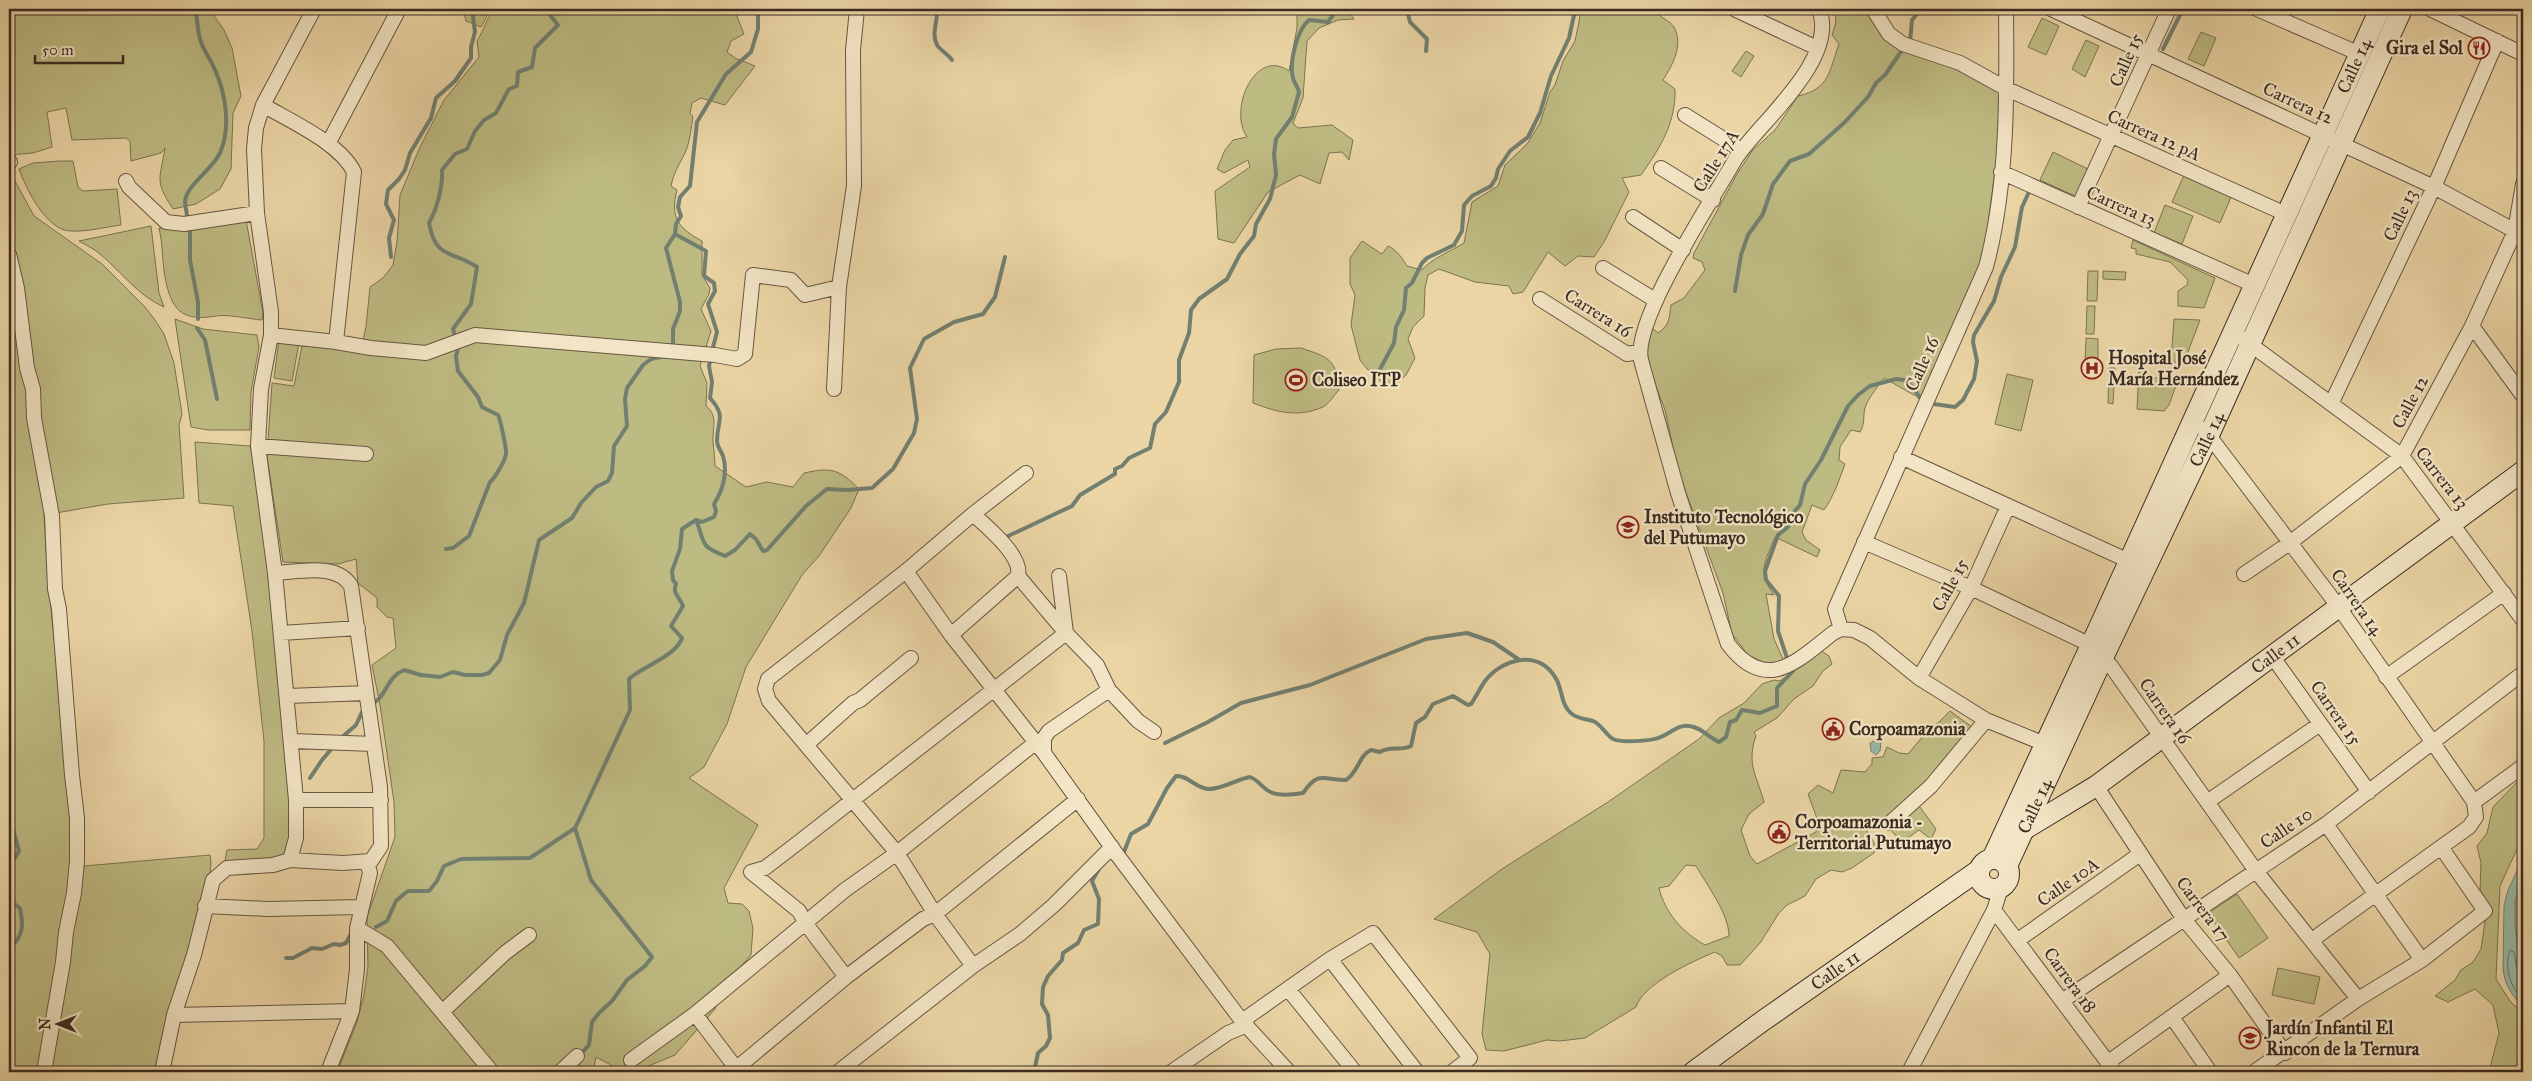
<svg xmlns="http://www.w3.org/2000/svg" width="2532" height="1081" viewBox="0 0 2532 1081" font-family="'IM FELL Great Primer',serif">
  <rect width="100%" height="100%" fill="#ebd5a5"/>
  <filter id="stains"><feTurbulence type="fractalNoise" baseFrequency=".004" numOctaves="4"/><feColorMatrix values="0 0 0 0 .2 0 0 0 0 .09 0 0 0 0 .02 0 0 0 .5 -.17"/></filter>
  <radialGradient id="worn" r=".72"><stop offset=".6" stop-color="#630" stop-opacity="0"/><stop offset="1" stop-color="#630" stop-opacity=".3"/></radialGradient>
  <!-- green -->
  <path fill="#bebb82" stroke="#7c7352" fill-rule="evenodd" d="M9,9H209L224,30L232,48L241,96L233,113L231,169L220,189L196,204L173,209C154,180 160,180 165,148L161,153L131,161L130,141L126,138L72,140L66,108L47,112L52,147L33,153L9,155Z
    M463,9H491L481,27L466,21Z
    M495,9H734L744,34L731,41L727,52L735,58L755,66L725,105L701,98L692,103L690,113L693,117C691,128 690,142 685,153C679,165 674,172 671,186L677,190C670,218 678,228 702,241V275L710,288L709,294L701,309L711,331L700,366L707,383L706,406C719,416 712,428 713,442C714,451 715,458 715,466L746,487L767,482L793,487L804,473C831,467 839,469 859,489L851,508L819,556L802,575L746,667L727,724L704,767L689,778L758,825L724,888L728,903L742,904L749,911L753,928L751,955L728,981L715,1009L675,1055L634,1072H624L596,1057L593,1072H337L357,1022L364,995L368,967L367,917L395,837L394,802L380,705L372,665L396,648L393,618L387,617L377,607V598L358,583L356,559L338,564L283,562L267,456L272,383L294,386L302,346L361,349L366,327L370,287L383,278L393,265L397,242L400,195L420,147L444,100L479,57L477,41C484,30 486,18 495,9Z
    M1297,9H1347L1354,19L1338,20L1319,28L1307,41L1303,98L1293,123L1298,128L1332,125L1353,140L1349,160L1342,152L1329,153L1320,184L1300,175L1268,192L1234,243L1218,239L1215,191L1250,167L1248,160L1224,173L1217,169L1225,150L1233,140L1247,137C1228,110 1255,47 1289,71L1297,28Z
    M1572,9H1659L1658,14C1662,18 1671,22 1674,27C1684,45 1672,66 1663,80L1675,89C1676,123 1660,148 1641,175L1622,178L1629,192L1604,242L1594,257L1578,256L1565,266L1548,252L1523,292L1513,294L1509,286L1475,282L1439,269L1428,275L1425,288L1424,316L1413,327L1408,339L1415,358L1406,375L1393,387L1380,381L1374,371L1368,370L1360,360L1351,325L1355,295L1350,284V258L1362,241L1382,254L1388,246C1397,250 1402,258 1407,266L1422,270C1431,259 1451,251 1464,243L1472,202L1498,186L1505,165L1527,144L1540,123L1550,92L1555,85L1563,61L1575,41L1580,17Z
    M1824,9H1867L1889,38L2001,88L1998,148L1983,261L1921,396L1914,395L1884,378C1878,386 1870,396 1866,405C1862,414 1866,423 1860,432L1851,430L1840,447L1839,460L1845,464C1839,480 1834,496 1824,510L1812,505L1802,532L1806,540L1820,550L1817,557L1775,537C1766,561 1756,571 1774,595L1766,594L1774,639L1784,661L1772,666L1748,655L1732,634L1723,593L1678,471L1665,410L1648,365L1644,345L1652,328L1658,333C1670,325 1669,318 1671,305L1684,298L1705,270L1702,262L1693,258L1694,253L1737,174L1752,151L1775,130L1798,96C1830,89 1829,71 1839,44L1832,35L1836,22L1835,13Z
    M2042,18L2059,26L2046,55L2028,47Z
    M2201,32L2216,38L2204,66L2188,59Z
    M2086,40L2099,46L2085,77L2072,69Z
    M1746,51L1754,56L1741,77L1732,71Z
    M2053,152L2090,170L2077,197L2040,180Z
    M60,161H73L78,187L83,191L117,189L121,225C105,227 87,232 71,231C46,231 26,188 19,169L33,163Z
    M9,170L34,216L102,264L145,307L155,320L164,334L174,363L182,414L179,425L184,498L108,504L44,515L48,579L57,667L84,866L210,855C214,872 205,882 201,898C187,957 172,1015 154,1072H9Z
    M2184,175L2231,197L2220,223L2172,202Z
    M2165,205L2193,216L2182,244L2154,233Z
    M246,220L263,313L262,320C248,319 230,314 216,316C182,322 171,310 165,277C162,260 163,245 159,228H184Z
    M151,226L159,293L164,307C137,295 122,272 100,254C94,249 86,245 79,241Z
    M2133,240L2215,278L2204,308L2178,306V291L2187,285L2188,280L2170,262L2136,254V249L2131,248Z
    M2088,271H2098L2097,301H2087Z
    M2103,271L2126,272L2125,280L2103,279Z
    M2087,306H2095L2094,334H2086Z
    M175,319L203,329L257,335L259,347L251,392L250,430H208L191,427Z
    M2174,319L2200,320L2183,365L2171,361Z
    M2086,338L2098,339V363H2085Z
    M279,340L299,343L292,381L274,378Z
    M1301,348C1328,357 1337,359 1339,390C1334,395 1329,404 1323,407C1298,418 1276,412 1253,403L1254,355L1276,349Z
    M2109,368H2115L2113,404L2108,403Z
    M2139,370H2145V377L2178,380L2169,405L2164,411L2137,409Z
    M2007,374L2033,380L2021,431L1995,424Z
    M195,442L250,446L254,459L269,576L293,813L287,855L281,861H225L227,850L257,849L264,838V741L252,631L233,506L199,503Z
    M1820,650L1829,656L1832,664L1823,671L1813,686L1794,699L1777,718L1754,732L1756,736C1746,764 1757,776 1764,802L1749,814L1741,830L1750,856L1757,864L1816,832L1818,821L1808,794L1818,785L1833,793L1841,770L1865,772L1872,764V758L1883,757L1887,747L1899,753L1908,754L1929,729L1938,723L1950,711L1972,727L1914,799L1936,829L1931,839L1919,830L1902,842L1882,821L1869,818L1864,826L1876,846L1874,853L1852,868L1842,872L1831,870L1816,879L1805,896L1787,905L1779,913L1760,943L1740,965H1727L1722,956L1715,952C1693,961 1643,984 1636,1007L1585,1038L1560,1041L1547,1040L1504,1051L1486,1050L1482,1034L1490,954L1477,932L1434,919L1502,869L1608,802L1699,739L1719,718L1744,703L1762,684L1774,680L1780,681ZM1686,865L1696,866C1707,885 1729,914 1729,936L1705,945C1683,933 1665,913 1659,888L1669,886Z
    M2523,776V836L2500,886L2496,979L2510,1001L2523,1014V1072H2489L2499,1033L2493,1005L2475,989L2448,1002L2435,996L2455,980L2461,970L2473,962L2481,949L2487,909L2480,893L2481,863L2477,846L2487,833L2493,807Z
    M2523,883V983L2515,925V900Z
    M2237,894L2268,938L2239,958L2208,913Z
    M2278,968L2320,977L2314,1004L2272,995Z"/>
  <!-- water -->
  <path fill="#98b9a6" stroke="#728071" d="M1878,739L1881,742L1880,751L1876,755L1871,751L1870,743Z
    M2523,858V883L2515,900V925L2523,983V1006C2511,995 2504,984 2503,967L2504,906L2508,890Z"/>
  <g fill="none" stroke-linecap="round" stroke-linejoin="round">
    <!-- shore -->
    <path stroke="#697264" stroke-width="1" d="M2523,972L2517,970L2514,952L2510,950C2504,968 2510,987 2523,999"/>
    <!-- stream -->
    <path stroke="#728071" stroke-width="4" d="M937,9C938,22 931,33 937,45C941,51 948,54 952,60
      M1407,9L1410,22L1427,39L1426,51
      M1910,42L1912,20L1921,9
      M2163,49L2183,9
      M187,217C187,212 185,206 185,202C186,185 211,171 220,153C231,128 226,94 215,70C211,60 203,50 200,39C197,29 198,19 195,9
      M190,228V260L198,302V319
      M391,257L389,238L394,220L386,204L388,190L399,179L405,170L410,153L431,118L436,98L455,81L471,58V47L475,32L472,9
      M1735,291L1741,255L1748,235L1763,214L1773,184L1790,161L1809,154L1844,123L1868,97L1876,83L1885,75L1900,53L1906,48
      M197,328L205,340L217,399
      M673,348V329L680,311V302L666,248L675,234
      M712,351L717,332L708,304L715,291L714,283L704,276L706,251L675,234L676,224L681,216L678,207L680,197L690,186L697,122L726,74L751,52L758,29V9
      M1373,374L1379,371L1394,343L1396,327L1404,310L1406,288L1412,283L1422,263L1427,258L1454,245L1462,231L1464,205L1472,196L1491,186L1496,178L1498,169L1510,151L1528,137L1540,113L1551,76L1569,38L1574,15L1579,9
      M1934,404L1955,407L1963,400L1974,379L1977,361L1973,342L1974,335L1994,301L2001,277L2015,247L2022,207L2029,192
      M696,520C706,544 698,545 725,556L735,550L750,534L756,539L763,551L767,550L806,506L827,489L848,490L872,488L893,469L914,433L917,419L910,368L924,339L954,322L983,314L995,297L1005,257
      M1004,538L1072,506L1080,495L1115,474V469L1122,466L1129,458L1150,448L1155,424L1166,412L1179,382V360L1189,333L1191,310L1199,299L1227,279L1240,254L1254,236L1256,224L1270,199L1276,175L1274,154L1276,139L1292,117L1299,92C1298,87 1294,83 1293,78C1289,62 1297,30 1309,20L1328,22L1333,15L1334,9
      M446,549L453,548L469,536L490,482C495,478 505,461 506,454C507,451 500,418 498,415L482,407L478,397L458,371L456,356L458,349L453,329L471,304L477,267C451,250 436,260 429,223C437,209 443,186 442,170L455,154L467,149L475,131L484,120L496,113L509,89L517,86L518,72L532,67L535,48L558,25L550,15L549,9
      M1788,661L1778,631L1779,596L1766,580L1765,571L1778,535L1788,527L1794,512L1800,505L1805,484L1821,460L1848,406L1858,395L1870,386L1896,379L1904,380L1914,388L1919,397
      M370,705C388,697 385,678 404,670L421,675L440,677L453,672L465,675H482L489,673L500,660L507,635L524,603L539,540L572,518L581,503L596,487L608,481L612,473L614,446L627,426L625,399L627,388L643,365L651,359L665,356
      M340,739L356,725L364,708
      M1165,743L1208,722L1241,703L1310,685L1426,639L1467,633L1493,642L1518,659
      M310,778L322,760L334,746
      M9,820L11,821L19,851L9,868
      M575,828L591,880L652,957L645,966L627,980L612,1001L599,1013L592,1022L589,1045L580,1055
      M1122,857L1131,834L1148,824L1167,788L1176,776C1188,775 1196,789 1209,789C1223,789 1237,779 1250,777C1258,780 1260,785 1267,790C1276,797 1292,795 1303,793C1319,770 1323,780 1346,780C1358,773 1359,755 1371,750L1380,752C1389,746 1402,751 1411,746L1416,723L1425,717L1433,704L1453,696L1468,705L1471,704C1476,697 1480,688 1485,681C1502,659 1537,649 1555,677C1563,688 1560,705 1572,714C1578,719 1587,719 1593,721C1601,724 1606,735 1613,739C1621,743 1650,741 1658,738C1669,735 1678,724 1689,726C1701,727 1708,737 1719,742L1726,737L1730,722L1736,720L1742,710L1760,713L1777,706V688L1793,671
      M9,900L20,908C24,928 23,935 9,950
      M376,927L387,921L396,901L404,894L408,891H429L437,881L444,866L461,859L530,858L575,828L578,822L630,710L629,679C643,666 675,657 682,638L671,626L683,606C680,597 672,594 676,584L673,580L672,571L680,549L682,529L696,520L702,522L714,517L716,511L714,504C723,490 728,472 723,456C721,451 717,446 717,441C717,420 727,417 710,398L712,382L709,366L711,358
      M286,958H293L312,948L322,949L334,944L340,945L346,943L352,932
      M571,1072L577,1064
      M1034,1072L1038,1053L1046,1046L1050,1038L1048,1015L1042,1004L1043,987L1048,976L1062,960L1063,953L1078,943L1084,930L1098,924L1099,899L1092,881L1099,869"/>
    <!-- street casing -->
    <g stroke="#665643" stroke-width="16">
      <path id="street" d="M1734,9L1817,48
        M1819,9C1839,59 1761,121 1736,158C1714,198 1632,320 1641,360L1678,493L1728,644C1766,694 1796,662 1833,633L1841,629L1854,630L1870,638L1919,678L1986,720L2045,744
        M1873,9L1889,34L1903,44L1960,63L2007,89L2286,214
        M2051,9L2434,187L2515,231L2523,242
        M2257,9L2360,54
        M2430,9L2523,54
        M263,105C290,121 340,143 354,172L336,342
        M1685,115L1741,150
        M328,144L399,9
        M9,162H10
        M1661,168L1713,200
        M2001,172L2254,285
        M126,181L129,187L166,222L184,224L257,213
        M2078,207L2169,9
        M1633,217L1683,250
        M9,254L17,288L27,368L33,389L34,418L52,516L55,589L59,609L72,775L77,818V861L74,893L66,932L63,962L44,1072
        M1603,268L1655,300
        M1540,299L1627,354L1639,352
        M2472,326L2523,396
        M271,335L336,342L371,348L426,353L475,335L715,355L737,359L745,354L753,275L791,280L805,295L839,287
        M2243,339L2402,456L2523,620
        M834,389L839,287L854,186L853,50L857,9
        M2332,402L2434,187L2497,41
        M2204,429L2338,606L2474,802L2476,817L2469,827L2312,940
        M258,446L366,454
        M1901,457L2129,561
        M973,514L906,571L768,679L765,689L769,701L897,853L935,914L1078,799
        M1864,542L1971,588L2091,645L2111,666L2256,871L2358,999
        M906,571L951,635L1044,753L1118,856L1242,1021L1289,1072
        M275,573C298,572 337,562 351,586L380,787L381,846L371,861L343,863L290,860
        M2244,574L2291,542L2402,456L2472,326L2515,231L2523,184
        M1059,576L1066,633L1097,665L1109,690
        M1841,629L1835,609L1986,267C2008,184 2007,94 2006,9
        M281,633L358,628
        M951,635L1018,576C1023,556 987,527 973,514L1026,473
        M2272,656L2369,792
        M2386,677L2504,593
        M1919,678L1971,588L2008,506
        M288,696L366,693
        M292,741L374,744
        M807,744L853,703L860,700L911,658
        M1044,753V738L1049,731L1109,690L1138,721L1154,732
        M2096,786L2183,918L2230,975L2285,1053
        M296,800H381
        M2207,802L2320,724
        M2474,802L2523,766
        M1890,823L1931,786L1986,720
        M2326,824L2422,960
        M751,872L765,868L799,842L1066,633L1018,576
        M751,872L799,911L806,924L846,977
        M205,906L268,909L361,907
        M1994,910L2115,1072
        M357,928L387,946L492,1072
        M2018,940L2140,854
        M1330,959L1417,1072
        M1288,989L1355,1072
        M2062,1001L2326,824L2523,673
        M443,1011L505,953L529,935
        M695,1014L739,1072
        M174,1015L352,1011
        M2172,1017L2210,1072
        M1242,1021L1330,959L1373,933L1470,1058L1452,1072
        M631,1060L695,1014L845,890L897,853L1035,743
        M2107,1063L2230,975
        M162,1072L174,1015L194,955L213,880L227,868L273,865L290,860L296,838V800L275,573L258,446L261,389L271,335V312L257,213L254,149L256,128L263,105L314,9
        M328,1072L352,1011L357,969V928L370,873L367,862
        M560,1072L577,1056
        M732,1072L846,977L923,919L935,914L973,966
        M838,1072L973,966L1020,934L1054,905L1112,847
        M1171,1072L1228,1033L1247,1025
        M1909,1072L1994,910L2001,888
        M2254,1072L2358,999L2422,960L2485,911L2441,847"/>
    </g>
    <!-- secondary casing -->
    <g stroke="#3a2b22" stroke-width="22">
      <g id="secondary">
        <path id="s1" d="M2025,829L2096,786L2523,471"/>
        <circle cx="1994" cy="874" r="15"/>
        <path id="s2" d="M1992,859L2091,645L2380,9"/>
        <path id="s3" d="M2007,866L2108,647L2209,435L2402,9"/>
        <path id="s4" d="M1693,1072L1764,1020L1979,870"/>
      </g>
    </g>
    <!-- street -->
    <use href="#street" stroke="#f2e4c4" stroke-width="14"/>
    <!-- secondary -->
    <use href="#secondary" stroke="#f2e4c4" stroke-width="20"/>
  </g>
  <!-- icons -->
  <defs>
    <g id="restaurant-ring" transform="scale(1.125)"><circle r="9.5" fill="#f2e4c4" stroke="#8f2418" stroke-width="1.5"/><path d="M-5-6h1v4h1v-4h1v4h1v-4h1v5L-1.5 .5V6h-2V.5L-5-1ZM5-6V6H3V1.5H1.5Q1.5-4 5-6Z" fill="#8f2418"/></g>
    <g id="hospital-ring" transform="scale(1.125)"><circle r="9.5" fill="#f2e4c4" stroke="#8f2418" stroke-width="1.5"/><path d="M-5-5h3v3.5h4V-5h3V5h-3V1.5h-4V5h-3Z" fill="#8f2418"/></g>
    <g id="stadium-ring" transform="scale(1.125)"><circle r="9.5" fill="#f2e4c4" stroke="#8f2418" stroke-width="1.5"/><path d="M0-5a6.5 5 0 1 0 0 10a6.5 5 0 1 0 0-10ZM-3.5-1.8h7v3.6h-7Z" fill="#8f2418"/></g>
    <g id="university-ring" transform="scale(1.125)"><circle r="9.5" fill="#f2e4c4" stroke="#8f2418" stroke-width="1.5"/><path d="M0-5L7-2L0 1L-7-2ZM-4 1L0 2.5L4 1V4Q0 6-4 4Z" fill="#8f2418"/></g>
    <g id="civic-ring" transform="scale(1.125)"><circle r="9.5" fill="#f2e4c4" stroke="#8f2418" stroke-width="1.5"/><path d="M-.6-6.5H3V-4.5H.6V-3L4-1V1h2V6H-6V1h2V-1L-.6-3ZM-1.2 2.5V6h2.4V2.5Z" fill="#8f2418"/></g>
    <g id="school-ring" transform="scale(1.125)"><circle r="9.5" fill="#f2e4c4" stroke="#8f2418" stroke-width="1.5"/><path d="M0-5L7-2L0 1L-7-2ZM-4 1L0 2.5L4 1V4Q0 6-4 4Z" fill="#8f2418"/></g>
  </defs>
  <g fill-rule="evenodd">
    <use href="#restaurant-ring" x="2479" y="48"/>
    <use href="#hospital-ring" x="2092" y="368"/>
    <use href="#stadium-ring" x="1296" y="380"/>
    <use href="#university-ring" x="1628" y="527"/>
    <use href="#civic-ring" x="1833" y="729"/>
    <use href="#civic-ring" x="1779" y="832"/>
    <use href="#school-ring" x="2250" y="1038"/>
  </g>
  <g text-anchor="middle" stroke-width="4.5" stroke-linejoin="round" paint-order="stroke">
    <!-- poi labels -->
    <g font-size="18" font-weight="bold" fill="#3a2b22" stroke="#f2e4c4" text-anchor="start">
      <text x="2463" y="54" text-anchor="end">Gira el Sol</text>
      <text x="2108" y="364">Hospital José<tspan x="2108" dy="21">María Hernández</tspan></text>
      <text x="1312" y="386">Coliseo ITP</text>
      <text x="1644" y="523">Instituto Tecnológico<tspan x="1644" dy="21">del Putumayo</tspan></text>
      <text x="1849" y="735">Corpoamazonia</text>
      <text x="1795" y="828">Corpoamazonia -<tspan x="1795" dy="21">Territorial Putumayo</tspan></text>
      <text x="2266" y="1034">Jardín Infantil El<tspan x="2266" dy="21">Rincon de la Ternura</tspan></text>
    </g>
    <!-- street labels -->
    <g font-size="18" fill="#3a2b22" stroke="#f2e4c4">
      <text transform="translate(2126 60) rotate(-66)" y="6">Calle 15</text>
      <text dy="6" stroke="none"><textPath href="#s2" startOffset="872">Calle 14</textPath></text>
      <text transform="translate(2298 103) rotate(25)" y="6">Carrera 12</text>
      <text transform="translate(2154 135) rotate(24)" y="6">Carrera 12 pA</text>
      <text transform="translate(1716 161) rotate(-58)" y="6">Calle 17A</text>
      <text transform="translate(2121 206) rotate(24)" y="6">Carrera 13</text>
      <text transform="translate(2400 215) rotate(-65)" y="6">Calle 13</text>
      <text transform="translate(1598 313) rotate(32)" y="6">Carrera 16</text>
      <text transform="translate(1922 364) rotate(-66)" y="6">Calle 16</text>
      <text transform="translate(2410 402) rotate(-62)" y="6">Calle 12</text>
      <text dy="6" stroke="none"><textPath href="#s3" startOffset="471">Calle 14</textPath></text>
      <text transform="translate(2442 478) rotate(52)" y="6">Carrera 13</text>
      <text transform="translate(1950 585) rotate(-62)" y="6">Calle 15</text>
      <text transform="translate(2357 602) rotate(55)" y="6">Carrera 14</text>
      <text dy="6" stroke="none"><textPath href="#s1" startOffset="306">Calle 11</textPath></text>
      <text transform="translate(2165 711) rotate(55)" y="6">Carrera 16</text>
      <text transform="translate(2336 713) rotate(55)" y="6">Carrera 15</text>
      <text dy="6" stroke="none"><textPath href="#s3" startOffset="66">Calle 14</textPath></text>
      <text transform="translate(2286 828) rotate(-34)" y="6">Calle 10</text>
      <text transform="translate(2068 882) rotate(-35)" y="6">Calle 10A</text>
      <text transform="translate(2203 909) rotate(53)" y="6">Carrera 17</text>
      <text dy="6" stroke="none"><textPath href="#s4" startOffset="175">Calle 11</textPath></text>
      <text transform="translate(2070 980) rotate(54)" y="6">Carrera 18</text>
    </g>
  </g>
  <!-- margin -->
  <rect width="2532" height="1081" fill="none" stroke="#ebd5a5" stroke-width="30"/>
  <rect x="10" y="10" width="2512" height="1061" fill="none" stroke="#3a2b22" stroke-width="2.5"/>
  <rect x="15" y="15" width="2502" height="1051" fill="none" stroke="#3a2b22"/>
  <!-- north arrow -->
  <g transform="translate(58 1024) rotate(270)" stroke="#f2e4c4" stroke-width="4" paint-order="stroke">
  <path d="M0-4L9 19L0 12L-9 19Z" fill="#3a2b22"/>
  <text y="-8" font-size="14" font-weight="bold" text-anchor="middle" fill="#3a2b22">N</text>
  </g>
  <!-- scale -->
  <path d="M35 55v8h88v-8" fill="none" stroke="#3a2b22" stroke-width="2.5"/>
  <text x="42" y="55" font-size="15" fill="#3a2b22" stroke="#f2e4c4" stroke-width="4" paint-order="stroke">50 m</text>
  <rect width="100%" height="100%" filter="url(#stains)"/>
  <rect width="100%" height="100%" fill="url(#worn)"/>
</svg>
